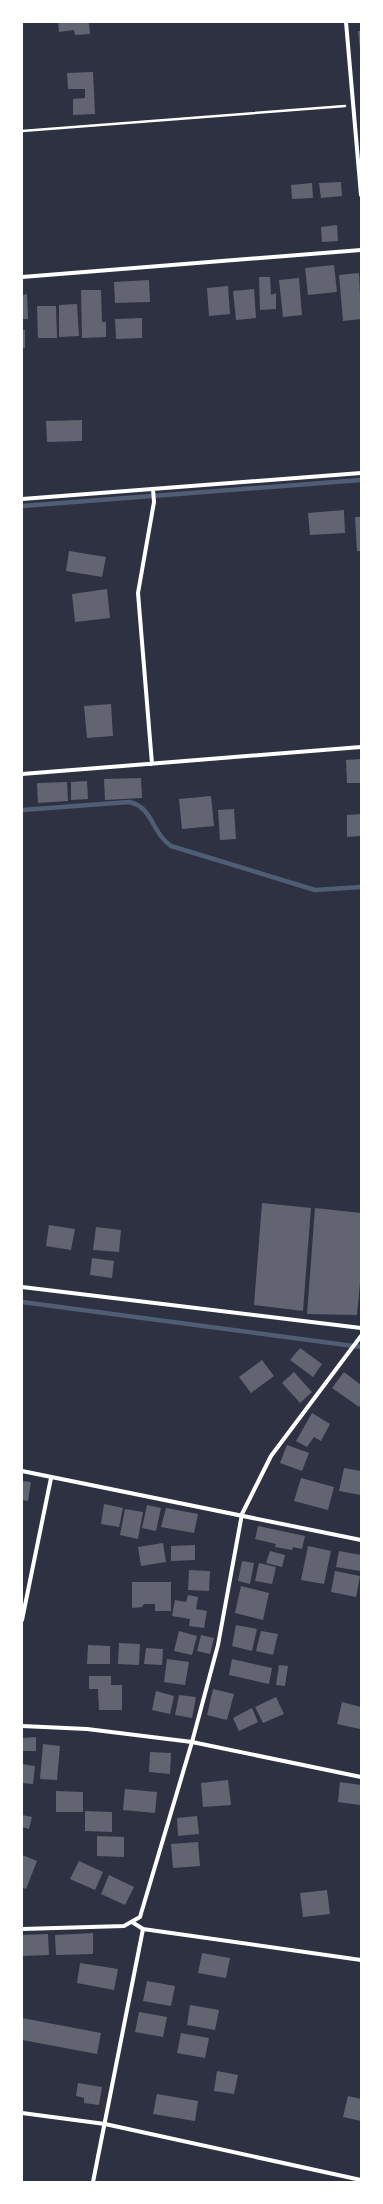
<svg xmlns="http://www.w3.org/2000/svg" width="383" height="2204" viewBox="0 0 383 2204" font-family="Spectral,serif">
  <rect width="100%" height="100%" fill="#2d3142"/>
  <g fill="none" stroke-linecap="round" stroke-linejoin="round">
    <!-- stream -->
    <path stroke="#4f5d75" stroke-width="4.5" d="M22,506L361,480
      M22,810L129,802C153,807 151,832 171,846L315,890L361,887
      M22,1302L361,1347"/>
  </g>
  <!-- building -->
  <path fill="#626471" d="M58,22H89L90,34L75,35L74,30L59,32Z
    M358,31H361V49H360Z
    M93,72L95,114L73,115V99L85,98V89H68L67,73Z
    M341,182L342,196L321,198L319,183Z
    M312,183L313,198L292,199L291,185Z
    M337,225L338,241L322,242L321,227Z
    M334,265L337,292L308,295L305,268Z
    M359,273L361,319L343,321L339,275Z
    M259,277H270L271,295L276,293V309L260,310Z
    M299,278L302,315L283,317L279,280Z
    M149,280L150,302L115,303L114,282Z
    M228,286L230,314L209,316L207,288Z
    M254,289L256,318L236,320L233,291Z
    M81,290H101L102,322H106V337L82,338Z
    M27,294L28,319H22V295Z
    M77,304L79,336L59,337V305Z
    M37,306H56L57,338H38Z
    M142,318V338L116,339L115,319Z
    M22,330H25V348H22Z
    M82,420V441L47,442L46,421Z
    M344,510L345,533L310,535L308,513Z
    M355,517H361V551H357Z
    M69,551L106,557L102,577L66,571Z
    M107,589L110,618L75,622L72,594Z
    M111,704L113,736L87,738L84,706Z
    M361,759V783H347L346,760Z
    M141,778L142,798L105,800L104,779Z
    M87,781L88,799L71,800V782Z
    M67,782L68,801L38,803L37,783Z
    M211,796L214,826L182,829L179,799Z
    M234,809L236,839L220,840L218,810Z
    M361,814V836L347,837V815Z
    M262,1203L311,1208L303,1311L254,1305Z
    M315,1208L361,1213V1272L357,1315L307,1314Z
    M49,1225L75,1229L71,1250L46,1246Z
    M96,1227L121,1230L119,1252L93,1250Z
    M92,1258L114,1261L112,1278L90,1275Z
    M300,1348L322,1364L313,1377L290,1360Z
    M262,1360L274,1376L251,1393L239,1377Z
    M294,1372L312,1392L300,1403L282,1383Z
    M344,1372L361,1385V1404L359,1407L332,1388Z
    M312,1413L330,1424L321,1441L314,1437L307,1447L296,1441Z
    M287,1445L309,1453L302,1471L280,1463Z
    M344,1468L361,1471V1495L339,1491Z
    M301,1478L334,1487L328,1510L294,1501Z
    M22,1481L31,1482L28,1501L22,1500Z
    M104,1504L123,1508L119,1527L101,1524Z
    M147,1505L161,1508L156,1531L142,1528Z
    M166,1508L198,1514L194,1533L161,1527Z
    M125,1509L143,1512L138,1539L120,1535Z
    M258,1526L305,1536L302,1549L293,1547L292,1550L275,1547L276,1544L255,1539Z
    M163,1543L166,1562L141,1566L138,1547Z
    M195,1545V1560L171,1561V1546Z
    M308,1546L331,1551L324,1584L301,1580Z
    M270,1551L285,1555L282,1567L266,1563Z
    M339,1551L361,1555L360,1571L336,1567Z
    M242,1561L254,1563L250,1584L238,1581Z
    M259,1563L276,1567L272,1584L255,1581Z
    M189,1570L210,1571L209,1591L188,1590Z
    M335,1571L360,1576L356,1597L331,1592Z
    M132,1582H171V1611H155V1604H144L142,1607L132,1608Z
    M241,1586L269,1593L263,1620L235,1613Z
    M188,1595L198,1597L196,1609L207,1611L204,1628L189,1626L190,1619L172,1616L175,1600L186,1602Z
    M236,1625L257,1629L252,1651L232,1646Z
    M179,1631L197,1636L192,1655L174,1651Z
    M261,1631L278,1634L273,1655L256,1651Z
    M201,1635L214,1638L210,1654L197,1651Z
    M119,1643L140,1644L139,1665L118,1664Z
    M88,1645L110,1646V1664H87Z
    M146,1648L163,1649L162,1665L144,1664Z
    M167,1659L189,1662L185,1685L164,1682Z
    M232,1659L272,1668L269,1684L229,1675Z
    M279,1665L288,1666L285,1686L276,1685Z
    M89,1676H111V1685H122V1710H99L98,1689H89Z
    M213,1689L234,1694L227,1720L207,1715Z
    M156,1691L174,1696L170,1714L152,1710Z
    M179,1695L196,1697L192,1718L175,1715Z
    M276,1697L284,1714L263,1723L255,1707Z
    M342,1702L361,1707L360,1729L337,1724Z
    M252,1708L258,1722L239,1731L233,1718Z
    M36,1737V1751H22V1738Z
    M43,1744L60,1746L57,1780L40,1779Z
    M150,1752L171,1753L170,1774L149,1772Z
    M22,1764L35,1766L33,1784L22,1783Z
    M228,1780L231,1805L203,1807L201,1783Z
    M340,1782L361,1785L360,1805L338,1802Z
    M125,1789L157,1792L155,1813L123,1810Z
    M56,1791L83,1792V1812H56Z
    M85,1811L112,1812V1832L85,1831Z
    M22,1815L32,1817L29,1829L22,1827Z
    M197,1816L199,1834L178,1836L177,1818Z
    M97,1836L124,1837V1857L97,1856Z
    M198,1842L200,1866L173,1868L171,1844Z
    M22,1855L37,1861L26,1889L22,1887Z
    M79,1861L103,1872L95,1890L70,1879Z
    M109,1875L134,1887L125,1905L101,1894Z
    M327,1890L330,1914L303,1917L300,1893Z
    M93,1933V1954L56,1955L55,1935Z
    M48,1934L49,1955L22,1956V1935Z
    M202,1953L230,1958L226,1978L198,1973Z
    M80,1963L118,1969L114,1990L77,1983Z
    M147,1981L175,1986L171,2006L143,2001Z
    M190,2005L219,2010L215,2030L187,2025Z
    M139,2012L167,2017L163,2037L135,2032Z
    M22,2018L101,2033L97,2054L22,2040Z
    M181,2033L209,2038L205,2058L177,2053Z
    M217,2071L238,2075L234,2094L214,2091Z
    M78,2083L102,2087L99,2105L84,2103V2098L76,2096Z
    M157,2094L198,2101L195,2121L153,2114Z
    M348,2096L361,2099V2121L343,2117Z"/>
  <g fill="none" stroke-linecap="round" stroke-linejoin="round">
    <!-- path -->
    <path stroke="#fff" stroke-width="2.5" d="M22,131L345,106"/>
    <!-- minor -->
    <path stroke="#fff" stroke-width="4" d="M346,22L361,195
      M22,277L361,250
      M22,499L361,473
      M152,764L138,593L154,502L153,489
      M22,774L361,747
      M22,1287L361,1328
      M22,1471L361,1540
      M22,1620L51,1478
      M22,1726L87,1729L192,1742L361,1777
      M132,1922L143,1929
      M22,1929L124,1926L140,1917L192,1742L218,1645L242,1514L271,1456L361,1336
      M22,2113L105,2124L361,2180
      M93,2182L143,1929L361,1960"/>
  </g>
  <!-- border -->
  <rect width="383" height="2204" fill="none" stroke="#ffffff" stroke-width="46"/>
</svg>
